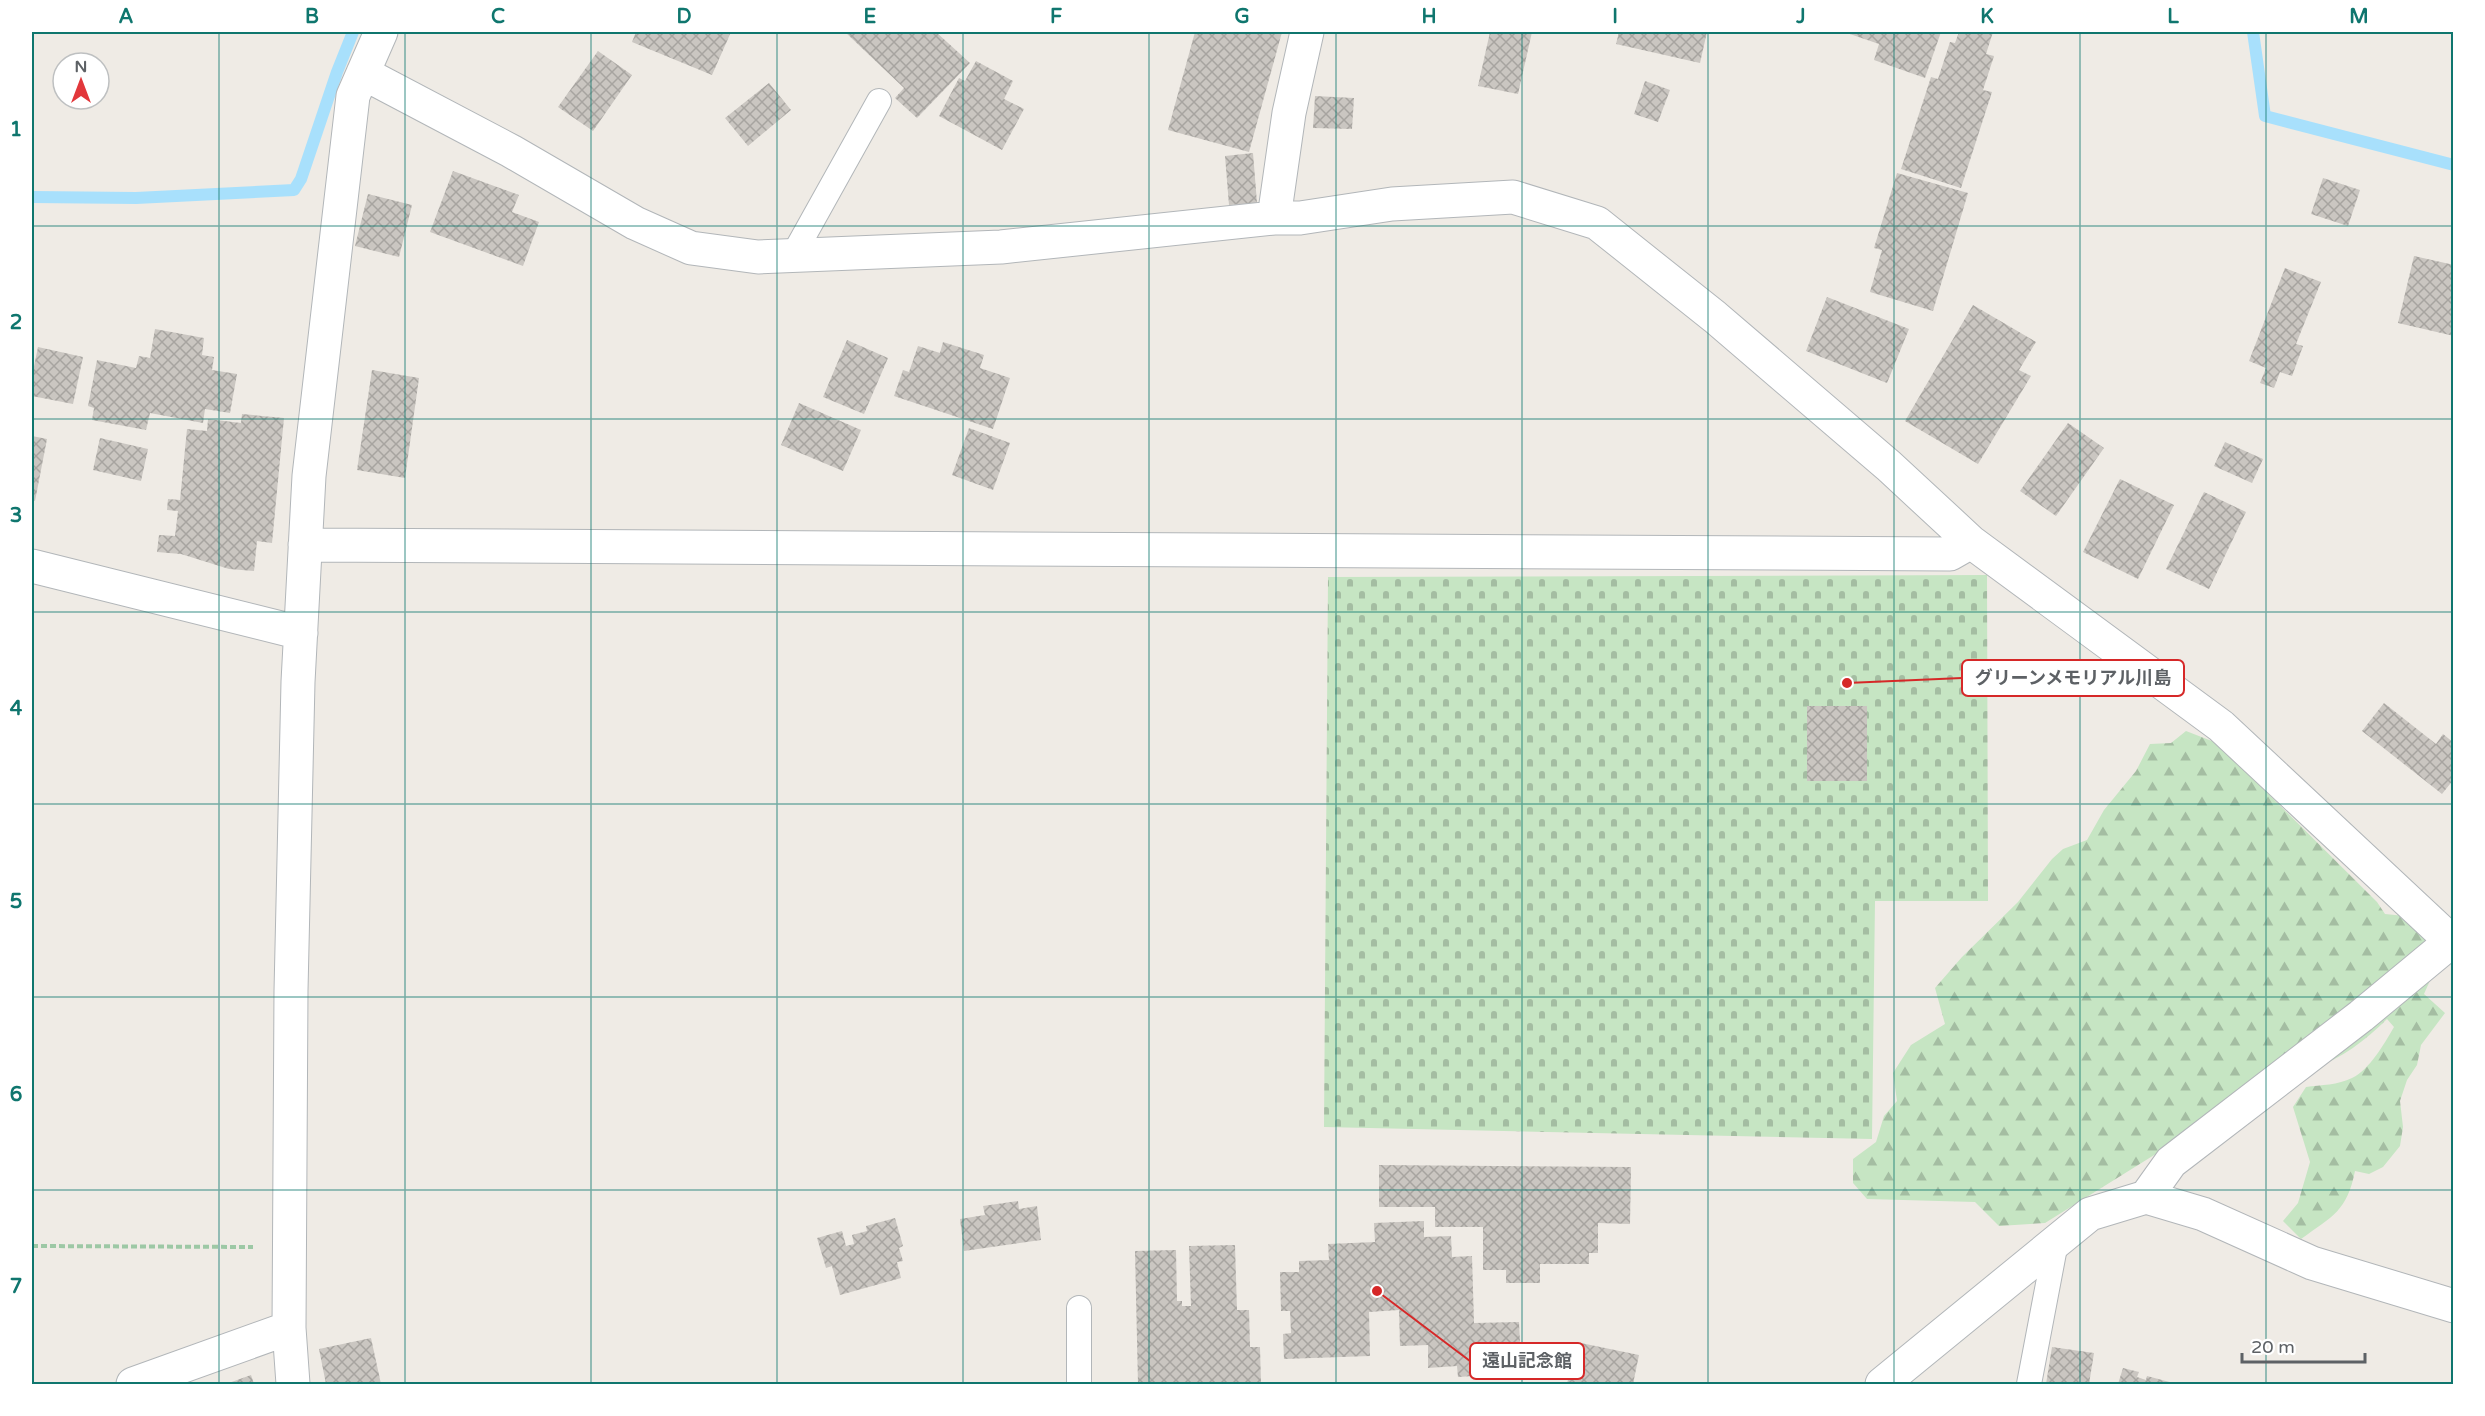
<svg xmlns="http://www.w3.org/2000/svg" width="2485" height="1416" viewBox="0 0 2485 1416" font-family="'Varela Round','Noto Sans JP',sans-serif">
  <defs>
    <pattern id="forest-firs" width="22" height="20" patternUnits="userSpaceOnUse" patternTransform="scale(1.5)"><rect width="22" height="20" fill="#c6e5c3"/><path d="M5 1l3.5 6h-7zM16 11l3.5 6h-7z" fill="#a4bda2"/></pattern>
    <pattern id="cemetery-stones" width="16" height="16" patternUnits="userSpaceOnUse" patternTransform="scale(1.5)"><rect width="16" height="16" fill="#c6e5c3"/><path d="M2 7V4a2 2 0 0 1 4 0v3zM10 15v-3a2 2 0 0 1 4 0v3z" fill="#a4bda2"/></pattern>
    <pattern id="building-cross-hatch" width="8" height="8" patternUnits="userSpaceOnUse" patternTransform="scale(1.5)"><rect width="8" height="8" fill="#cac6c1"/><path d="M0 0l8 8M0 8l8-8" fill="none" stroke="#a7a4a0"/></pattern>
  </defs>
  <rect width="100%" height="100%" fill="#efebe5"/>
  <!-- forest -->
  <path fill="url(#forest-firs)" d="M2186,731L2217,743L2377,902L2385,914L2405,916L2425,935L2435,969L2424,994L2445,1013L2421,1045L2417,1065L2407,1080L2400,1101L2403,1127L2400,1146L2383,1167L2369,1174L2355,1171C2347,1211 2333,1216 2301,1239L2283,1221L2298,1203L2310,1162L2293,1107L2306,1087C2321,1085 2338,1085 2352,1078C2370,1069 2384,1044 2394,1027L2387,1019C2365,1041 2342,1058 2312,1069L2289,1052L2269,1066L2240,1094L2204,1115L2159,1152L2045,1223L1999,1226L1975,1202L1867,1199L1853,1183V1159L1876,1142L1884,1116L1897,1101L1893,1073L1911,1045L1945,1024L1935,988L1962,957L2018,902L2052,859L2063,849L2087,840L2104,810L2136,771L2150,744L2171,743Z"/>
  <!-- cemetery -->
  <path fill="url(#cemetery-stones)" d="M1987,575L1988,901H1875L1872,1139L1324,1127L1328,577Z"/>
  <g fill="none" stroke-linecap="round" stroke-linejoin="round">
    <!-- stream -->
    <path stroke="#a8e0fc" stroke-width="12" d="M2253,32L2265,116L2454,165
      M32,197L136,198L294,190L301,179L337,72L353,32"/>
  </g>
  <!-- building -->
  <path fill="url(#building-cross-hatch)" d="M636,32H731L712,75L632,42Z
    M845,32H936L970,63L917,118L895,98L904,88Z
    M1195,32H1282L1249,152L1168,130Z
    M1490,32H1532L1518,94L1478,86Z
    M1619,32H1707L1700,63L1616,44Z
    M1844,32H1941L1925,78L1874,60L1879,44Z
    M1959,32H1993L1986,54L1994,56L1983,90L1992,92L1961,188L1901,169L1931,77L1938,79L1950,42L1955,43Z
    M598,51L632,75L593,131L558,107Z
    M976,61L1013,81L1004,99L1024,109L1002,150L939,116L959,78L965,81Z
    M1645,81L1670,90L1658,122L1634,114Z
    M769,83L791,110L748,146L725,118Z
    M1315,96L1354,98L1352,129L1313,128Z
    M1253,153L1257,203L1229,205L1225,156Z
    M453,171L519,195L512,212L539,222L523,266L430,232Z
    M1897,173L1968,193L1933,311L1870,292L1882,250L1874,248Z
    M2323,178L2360,190L2348,226L2311,214Z
    M368,194L412,205L399,257L355,246Z
    M2414,256L2454,265V336L2398,323Z
    M2285,268L2321,282L2296,344L2303,346L2292,376L2280,372L2274,388L2260,383L2266,368L2249,361Z
    M1827,297L1909,329L1887,383L1806,351Z
    M1973,305L2036,342L2019,370L2031,376L1978,464L1905,421Z
    M155,329L204,338L202,355L214,357L212,370L237,374L230,413L205,409L203,423L150,413L146,430L92,420L94,408L88,406L97,360L136,368L139,356L150,358Z
    M847,340L888,358L864,414L823,397Z
    M943,342L984,355L980,368L1010,378L993,429L894,396L903,370L909,372L918,346L940,353Z
    M38,347L83,357L73,404L32,396V376Z
    M372,370L419,378L405,478L357,470Z
    M799,403L861,430L843,471L781,445Z
    M242,414L284,418L272,543L257,541L254,571L229,569L181,554L157,552L159,535L175,536L178,511L167,510L168,499L180,500L187,429L207,431L208,419L241,423Z
    M2068,423L2104,448L2056,516L2020,491Z
    M969,428L1010,443L993,490L952,475Z
    M32,436L47,439L35,501L32,500Z
    M100,438L148,449L141,481L93,470Z
    M2225,442L2263,459L2252,483L2214,466Z
    M2120,479L2174,505L2138,579L2083,552Z
    M2204,492L2246,512L2209,589L2166,569Z
    M2384,703L2436,744L2443,734L2454,743V779L2442,794L2362,731Z
    M1807,706H1867V781H1807Z
    M1379,1165L1631,1167L1630,1224L1598,1223V1253H1589V1264H1540V1283H1506V1270H1483V1227H1435V1207H1379Z
    M1018,1201L1019,1209L1037,1206L1041,1240L964,1251L960,1219L985,1215L983,1206Z
    M895,1218L903,1246L899,1248L903,1261L897,1262L901,1278L840,1295L832,1266L826,1268L817,1238L842,1231L846,1246L854,1244L852,1235L867,1231L866,1226Z
    M1424,1221V1237L1451,1236L1452,1257L1472,1256L1474,1323L1519,1322L1521,1363L1490,1364V1375L1458,1377L1457,1366L1428,1368V1345L1400,1346L1399,1310L1369,1312L1370,1356L1284,1359L1283,1334L1291,1333L1290,1311H1281L1280,1272H1299V1261L1329,1260L1328,1244L1375,1242L1374,1223Z
    M1235,1245L1237,1310H1249L1250,1347H1260L1261,1384H1138L1135,1251L1176,1250L1177,1301H1182V1306H1191L1189,1246Z
    M371,1338L381,1384H326L319,1349Z
    M1576,1342L1639,1355L1633,1384H1567Z
    M2052,1347L2094,1353L2089,1384H2046Z
    M2123,1368L2139,1372L2137,1377L2146,1380L2147,1376L2177,1384H2118Z
    M251,1375L254,1384H226Z"/>
  <g fill="none" stroke-linecap="round" stroke-linejoin="round">
    <!-- lane casing -->
    <g stroke="#b2b6b9" stroke-width="26">
      <path id="lane" d="M792,257L879,101
        M1079,1308V1384
        M2029,1384L2056,1242"/>
    </g>
    <!-- street casing -->
    <g stroke="#b2b6b9" stroke-width="35">
      <path id="street" d="M363,73L511,151L635,223L691,248L758,257L1001,247L1274,218H1300L1392,204L1513,197L1597,223L1715,317L1889,466L1971,542L2221,726L2451,941
        M1274,218L1289,113L1307,32
        M305,545L1950,554L1971,542
        M32,566L301,633
        M2146,1197L2171,1162L2361,1016L2454,939
        M133,1384L289,1328
        M293,1384L289,1328L291,991L298,682L309,476L353,96L381,32
        M1882,1384L2090,1214L2146,1197L2203,1214L2312,1263L2454,1306"/>
    </g>
    <!-- path -->
    <path stroke="#9dc8a5" stroke-width="4" stroke-dasharray="6 3" stroke-linecap="butt" d="M32,1246L253,1247"/>
    <!-- lane -->
    <use href="#lane" stroke="#fff" stroke-width="24"/>
    <!-- street -->
    <use href="#street" stroke="#fff" stroke-width="33"/>
  </g>
  <!-- grid -->
  <path fill="none" stroke="#0f766e" stroke-width="1.5" stroke-opacity="0.55" d="M219,32V1384M405,32V1384M591,32V1384M777,32V1384M963,32V1384M1149,32V1384M1336,32V1384M1522,32V1384M1708,32V1384M1894,32V1384M2080,32V1384M2266,32V1384M32,226H2454M32,419H2454M32,612H2454M32,804H2454M32,997H2454M32,1190H2454"/>
  <!-- callouts -->
  <path fill="none" stroke="#d62828" stroke-width="2" d="M1847 683L1962 678M1377 1291L1470 1361"/>
  <g fill="#d62828" stroke="#fff" stroke-width="2">
    <circle cx="1847" cy="683" r="6"/>
    <circle cx="1377" cy="1291" r="6"/>
  </g>
  <g fill="#fff" stroke="#d62828" stroke-width="2">
    <rect x="1962" y="660" width="222" height="36" rx="6"/>
    <rect x="1470" y="1343" width="114" height="36" rx="6"/>
  </g>
  <g font-size="18" text-anchor="middle" font-weight="bold" fill="#5d6165">
    <text x="2073" y="684">グリーンメモリアル川島</text>
    <text x="1527" y="1367">遠山記念館</text>
  </g>
  <!-- border -->
  <rect width="2485" height="1416" fill="none" stroke="#ffffff" stroke-width="66"/>
  <!-- north arrow -->
  <g transform="translate(81 81)"><circle r="28" fill="#ffffff" stroke="#bec0c1" stroke-width="1.5"/>
  <path d="M0-4.5L10 22L0 15L-10 22Z" fill="#e2373b"/>
  <text y="-9" font-size="16" font-weight="bold" text-anchor="middle" fill="#5d6165">N</text>
  </g>
  <!-- scale -->
  <path d="M2242 1353v9h123v-9" fill="none" stroke="#5d6165" stroke-width="3"/>
  <text x="2251" y="1353" font-size="18" fill="#5d6165" stroke="#ffffff" stroke-width="4.5" paint-order="stroke">20 m</text>
  <rect x="33" y="33" width="2419" height="1350" fill="none" stroke="#0f766e" stroke-width="2"/>
  <g font-size="20" text-anchor="middle" font-weight="bold" fill="#0f766e">
    <text x="126" y="23">A</text>
    <text x="312" y="23">B</text>
    <text x="498" y="23">C</text>
    <text x="684" y="23">D</text>
    <text x="870" y="23">E</text>
    <text x="1056" y="23">F</text>
    <text x="1242" y="23">G</text>
    <text x="1429" y="23">H</text>
    <text x="1615" y="23">I</text>
    <text x="1801" y="23">J</text>
    <text x="1987" y="23">K</text>
    <text x="2173" y="23">L</text>
    <text x="2359" y="23">M</text>
    <text x="16" y="136">1</text>
    <text x="16" y="329">2</text>
    <text x="16" y="522">3</text>
    <text x="16" y="715">4</text>
    <text x="16" y="908">5</text>
    <text x="16" y="1101">6</text>
    <text x="16" y="1293">7</text>
  </g>
</svg>
